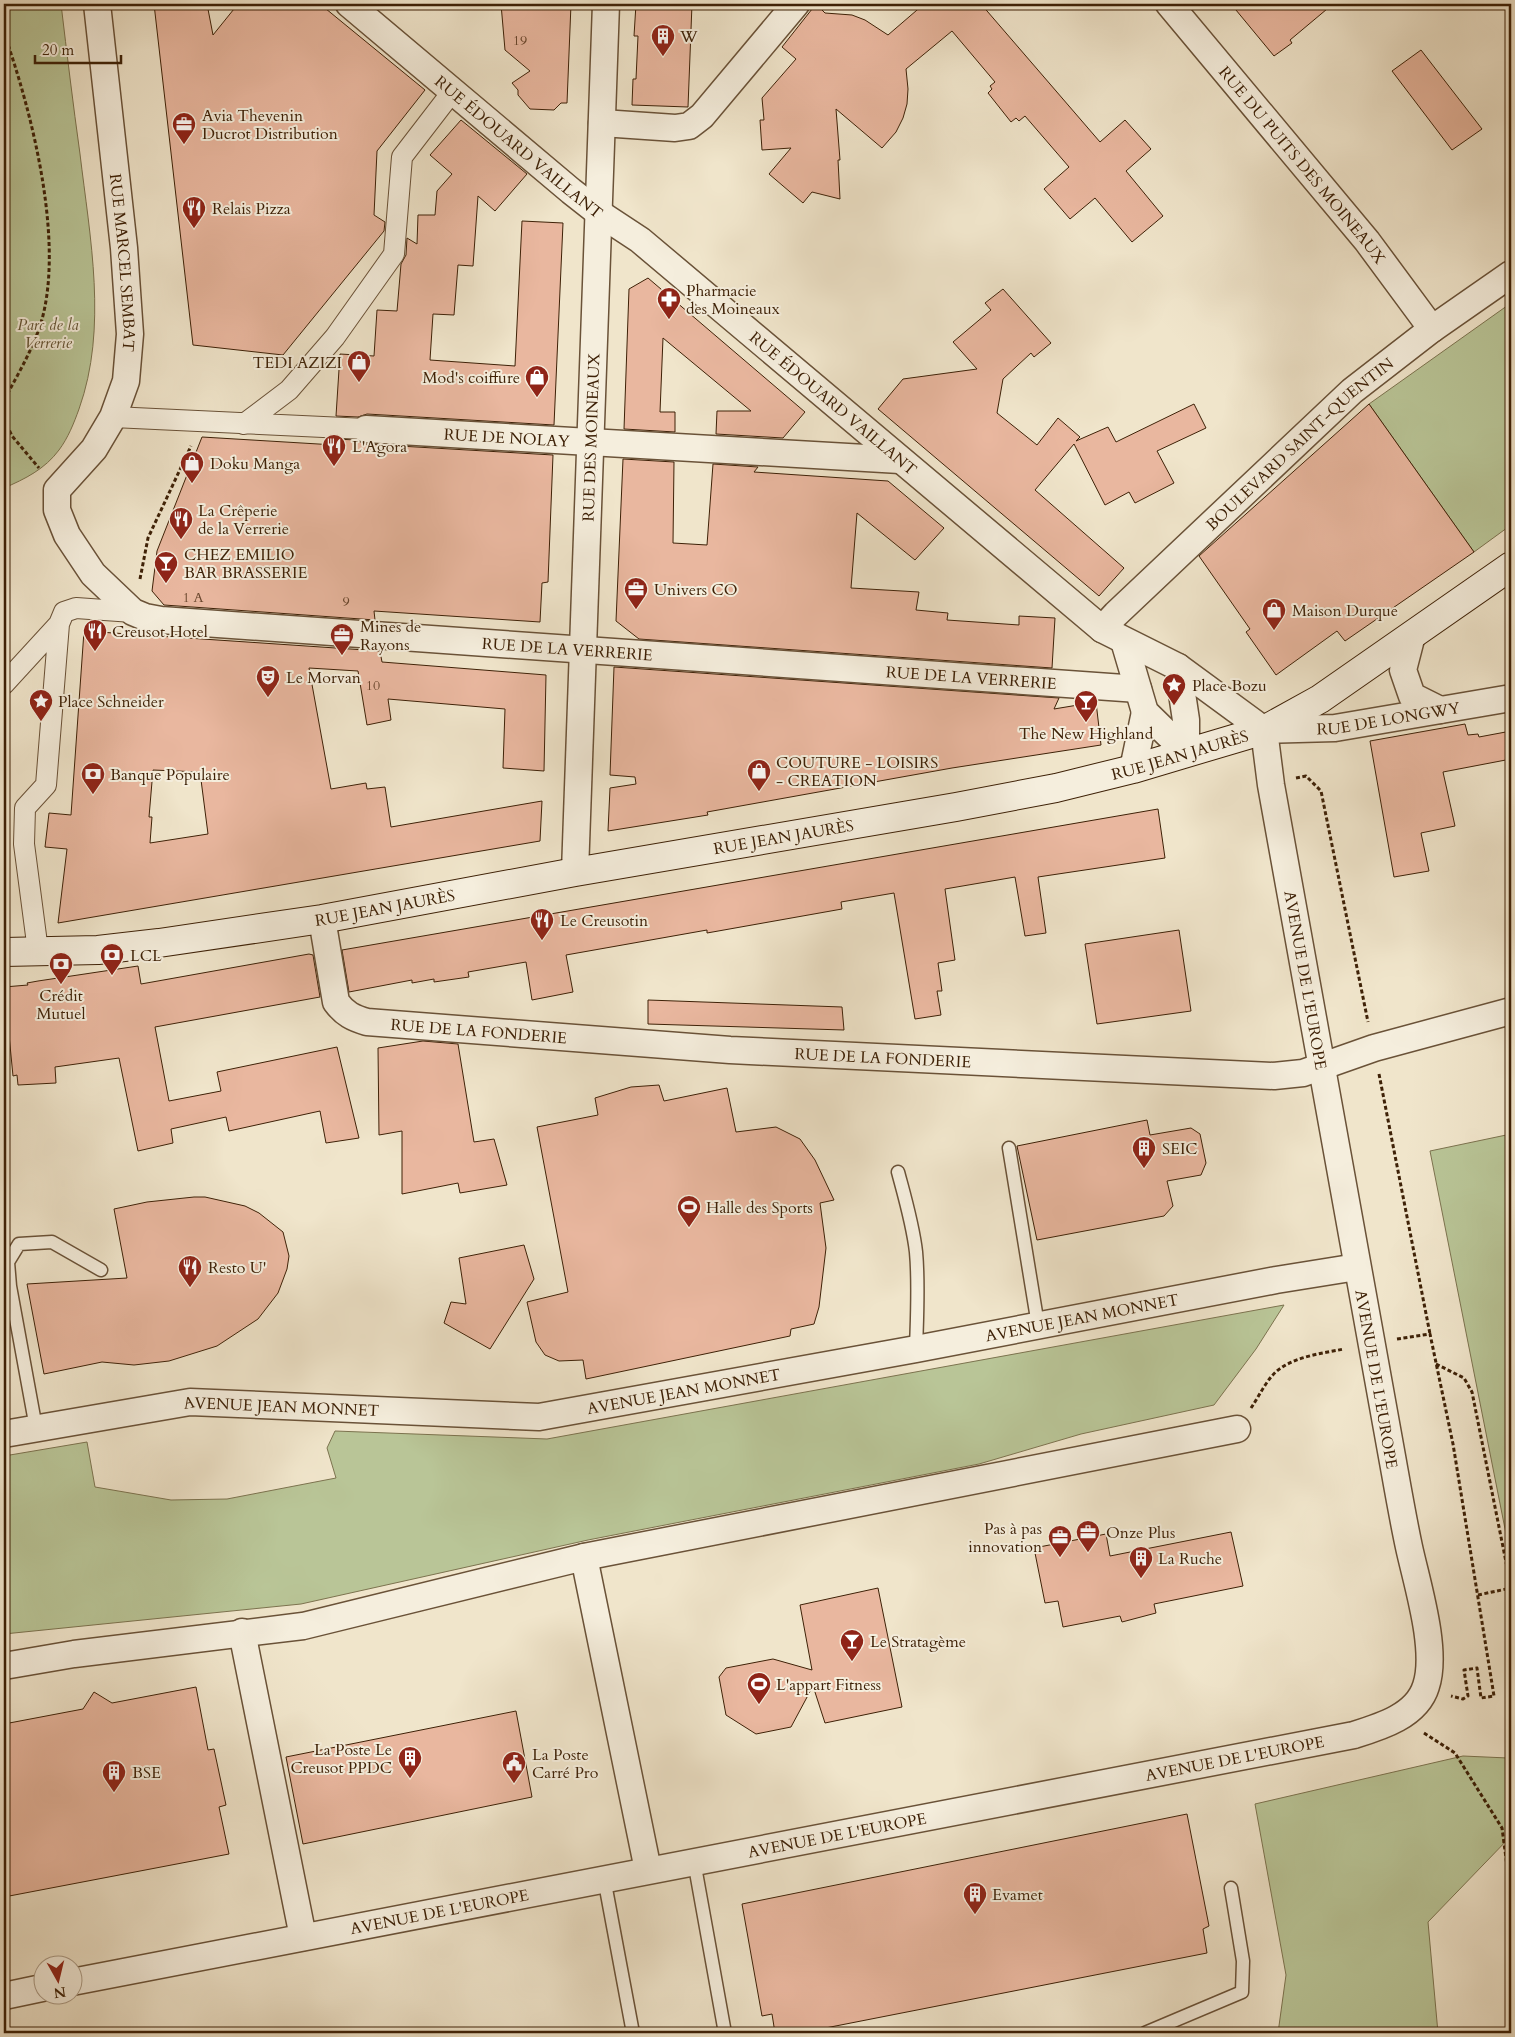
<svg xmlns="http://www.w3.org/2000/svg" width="1515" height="2037" viewBox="0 0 1515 2037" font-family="Cardo,serif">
  <rect width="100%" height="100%" fill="#f0e5cb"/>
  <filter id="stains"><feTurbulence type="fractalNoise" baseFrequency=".004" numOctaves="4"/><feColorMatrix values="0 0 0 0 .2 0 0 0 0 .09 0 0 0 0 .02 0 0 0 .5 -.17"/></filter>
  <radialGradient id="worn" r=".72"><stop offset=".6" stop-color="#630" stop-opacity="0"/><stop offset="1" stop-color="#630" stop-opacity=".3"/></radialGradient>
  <!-- green -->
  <path fill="#b9c597" stroke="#7c734f" d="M4,4H61C67,54 73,104 80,154C90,238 108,328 79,409C74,423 68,438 59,450C45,469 25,479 4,488Z
    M1511,303V525L1474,552L1369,404Z
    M1511,1134V1559L1430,1151Z
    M1284,1305L1256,1349L1214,1405L1081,1434L979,1464L588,1540L301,1604L4,1634V1456L87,1442L95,1487L171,1500L227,1499L336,1478L327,1448L335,1431L547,1439Z
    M1463,1756L1508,1758L1511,1762V1836L1428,1922L1438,2033H1278L1286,1975L1255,1804Z"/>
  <!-- building -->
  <path fill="#e9b79f" stroke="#3e2107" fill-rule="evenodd" d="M154,4H207L213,35L238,4H320L425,90L377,151L374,215L385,222L384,231L283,355L193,345Z
    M501,4H571L567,103H561L554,110L530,109L518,95V90L512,83L530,71L505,50Z
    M636,4H692L688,107L632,105L633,79H636L638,36H634Z
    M816,4L825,13L852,15L865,20L888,35L924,4H981L1100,142L1125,120L1151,149L1126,171L1163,216L1132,242L1095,198L1070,219L1044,189L1069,167L1025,116L1019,121L1016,118L1011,122L988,93L992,89L990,86L995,82L952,31L906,69L908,89L907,104L903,118L896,132L882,148L836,109L840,160H838L840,199L812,192L803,203L769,174L791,148L762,150L760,120H764L762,98L796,59L782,47Z
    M1231,4H1333L1290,40L1292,43L1274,56Z
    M1421,50L1482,129L1452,150L1392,71Z
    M461,120L527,174L495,211L478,196L473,266L458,265L454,315L433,314L430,360L515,366L522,221L563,223L554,425L367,414L358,417L336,416L340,354L374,356L377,310L397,311L401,264L406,255L407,238L417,244L418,215H435L437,191L452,174L430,155Z
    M648,278L805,412L783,438L716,434L717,411H751L663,338L660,412H675V432L624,429L629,289Z
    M1003,289L1051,343L1034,357L1031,353L1003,379L997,413L1037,445L1058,418L1080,437L1076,441L1108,427L1116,442L1194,404L1206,428L1157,451L1174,483L1135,503L1129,492L1105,505L1074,444L1035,490L1124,568L1099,596L878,409L903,379L977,369L953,342L991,310L985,303Z
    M1369,404L1474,552L1345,641L1337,631L1276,675L1246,632L1250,629L1199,556Z
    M202,437L335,445V439L357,440L365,444L553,455L548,582L542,583L540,622L374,611L375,620L164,605L152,591L157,551Z
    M623,459L674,462L673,543L707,545L713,464L758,467L754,472L888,481L944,528L915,560L857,513L851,588L919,592L916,610L948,613L947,620L1019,625V616L1055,618L1052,668L639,639L616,621Z
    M84,631L380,651L382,662L546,675L544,771L503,768L505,709L388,699L391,720L367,725L358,671L309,668L331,789L366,783L367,789L385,787L391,827L542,801L540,841L58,923L67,849L45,847L49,813L71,815ZM153,770L200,772L208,834L150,843L152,817H149Z
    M614,667L1059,698L1054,709L1096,702L1101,745L952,768L707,812L708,815L608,831L610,788L636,784L635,777L610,775Z
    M1465,724L1468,735L1478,734L1479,737L1511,731V759L1443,772L1455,826L1421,833L1429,871L1394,877L1370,741Z
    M1158,809L1165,858L1038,877L1046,933L1025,936L1015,877L945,889L955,960L938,963L942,991H937L941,1015L915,1019L894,893L841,902L842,909L707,933V930L566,955L573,992L532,1000L526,962L468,972L469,977L434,982V979L412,983V980L349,992L342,950Z
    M1179,930L1191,1011L1097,1024L1085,944Z
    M309,954L313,955L320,997L155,1027L169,1101L221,1091L217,1072L337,1047L359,1138L326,1143L320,1111L229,1131L226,1117L171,1129L173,1143L138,1151L119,1058L55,1067L56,1083L18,1085L17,1075L13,1076L9,1035H4V987L28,985L27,983L38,981L138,966L141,984Z
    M648,1000L842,1007L844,1030L648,1024Z
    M423,1041L458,1044L474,1142L494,1139L507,1185L460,1193L458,1183L402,1194V1131L379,1135L378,1048Z
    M659,1085L664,1101L727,1088L736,1132L776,1127L800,1139L815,1160L834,1200L820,1203L826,1248L819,1307L814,1324L791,1329L790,1336L586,1379L583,1360L559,1361L545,1355L536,1342L527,1302L568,1292L537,1127L598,1115L595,1098L631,1087Z
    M1147,1120L1150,1135L1191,1128L1200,1134L1206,1163L1201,1175L1167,1181L1173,1206L1164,1216L1037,1240L1017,1146Z
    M194,1197H205L245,1206L259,1213L283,1232L289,1256L287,1269L278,1293L258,1319L217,1346L169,1361L134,1365L102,1362L44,1374L27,1284L127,1278L114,1209L147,1202Z
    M524,1245L534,1279L490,1349L444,1323L451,1302L466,1304L459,1258Z
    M1231,1532L1243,1586L1154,1604L1156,1613L1122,1622L1120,1616L1063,1627L1058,1601L1045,1603L1034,1548L1106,1534L1110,1556Z
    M878,1588L902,1707L825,1723L813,1686L791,1727L756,1734L726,1715L719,1677L726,1668L773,1659L812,1670L800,1605Z
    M196,1687L208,1750L214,1749L226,1805L219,1807L229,1854L4,1897V1724L83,1709L94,1692L112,1703Z
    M516,1711L532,1797L303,1844L286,1757Z
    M1187,1814L1209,1926L1203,1929L1207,1953L800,2033H775L772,2014L762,2016L742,1904Z"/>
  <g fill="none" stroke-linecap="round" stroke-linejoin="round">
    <!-- service casing -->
    <g stroke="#6a5238" stroke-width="15">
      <path id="service" d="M1009,1148L1038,1325
        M898,1172C905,1198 913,1225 916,1252C919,1284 917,1316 916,1349
        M36,1428L10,1286L8,1262L19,1244L52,1242L101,1270
        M694,1861L725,2033
        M604,1878L633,2033
        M1145,2033L1242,1992L1243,1961L1231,1888"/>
    </g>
    <!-- pedestrian casing -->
    <g stroke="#6a5238" stroke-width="22">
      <path id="pedestrian" d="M113,417L366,429
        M244,424L289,390L335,337L394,254L402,157L452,92
        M4,684L59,624
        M38,951L24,844L25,808L46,785L59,624L64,612L76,608L133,612"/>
    </g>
    <!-- minor casing -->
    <g stroke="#6a5238" stroke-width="29">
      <g id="minor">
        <path id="s1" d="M97,4L124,248L130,334L126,381L113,417L94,449L57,490V510L67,535L93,574L133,612L145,617L161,620L1138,689"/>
        <path id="s2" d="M349,4L571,191L599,213L640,240L1102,629L1178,667L1264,730"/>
        <path id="s3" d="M1169,4L1367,241L1432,329"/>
        <path d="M602,123L675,128L689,126L702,116L796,4"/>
        <path id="s4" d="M366,429L900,460"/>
        <path id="s5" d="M1102,629L1116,614L1352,391L1432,329L1511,274"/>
        <path d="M1412,635L1403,670L1412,696L1440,710"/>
        <path d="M1124,641L1145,712L1186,752"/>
        <path d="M1178,667L1186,720V752"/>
        <path id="s6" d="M1264,730L1335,728L1511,698"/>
        <path d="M1133,769L1145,712"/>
        <path id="s7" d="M575,872L606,4"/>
        <path id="s8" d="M322,919L336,1002C345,1014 353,1018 367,1022L730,1050L1274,1076L1303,1073L1374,1048L1511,1011"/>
        <path id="s9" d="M4,1434L190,1402L539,1417L916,1349L1276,1280L1357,1267"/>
        <path d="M584,1557L1237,1429"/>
        <path d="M242,1632L303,1937"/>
        <path d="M4,1666L74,1654L303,1626L584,1557L648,1870"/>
        <path id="s10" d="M72,1982L1354,1735C1380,1727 1417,1716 1426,1686C1438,1650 1417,1584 1409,1547C1403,1519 1398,1490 1393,1462C1351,1237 1313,1010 1271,785L1264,730"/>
        <path d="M4,1996L42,1988"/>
      </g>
    </g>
    <!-- secondary casing -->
    <g stroke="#3e2107" stroke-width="30">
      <g id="secondary">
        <path id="s11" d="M4,952L98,950L159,943L322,919L575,872L956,807L1056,788L1133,769L1264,730L1320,699L1511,566"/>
      </g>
    </g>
    <!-- path -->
    <path stroke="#3e2107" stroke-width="3" stroke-dasharray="4 2.5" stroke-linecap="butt" d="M4,33C32,112 67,248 39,329C30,354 16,378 4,400
      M4,419L12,436L39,468
      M140,579L148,538L191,446
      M1296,778L1306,776L1321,791L1368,1022
      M1379,1074L1430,1334
      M1397,1339L1430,1334L1453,1444L1494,1696L1481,1698L1477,1668L1464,1670L1468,1696L1463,1699L1451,1696
      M1436,1364L1464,1378L1472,1392L1509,1577L1511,1579
      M1251,1408C1260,1395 1268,1376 1281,1368C1298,1356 1324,1353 1344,1349
      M1478,1595L1511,1588
      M1424,1733L1455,1753L1502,1828L1511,1896"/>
    <!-- service -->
    <use href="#service" stroke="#f5eedd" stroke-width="12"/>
    <!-- pedestrian -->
    <use href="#pedestrian" stroke="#f5eedd" stroke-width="20"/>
    <!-- minor -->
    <use href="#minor" stroke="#f5eedd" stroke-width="26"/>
    <!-- secondary -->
    <use href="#secondary" stroke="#f5eedd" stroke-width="28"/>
  </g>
  <!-- icons -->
  <defs>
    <g id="building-pin" transform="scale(1.25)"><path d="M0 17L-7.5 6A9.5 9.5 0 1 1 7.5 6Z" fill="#8f2418" stroke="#f5eedd"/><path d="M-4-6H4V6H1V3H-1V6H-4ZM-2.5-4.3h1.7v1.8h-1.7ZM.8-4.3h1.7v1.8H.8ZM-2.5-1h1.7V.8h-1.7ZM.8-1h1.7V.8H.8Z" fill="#fff"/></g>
    <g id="office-pin" transform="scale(1.25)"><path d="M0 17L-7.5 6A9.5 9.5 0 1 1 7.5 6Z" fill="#8f2418" stroke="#f5eedd"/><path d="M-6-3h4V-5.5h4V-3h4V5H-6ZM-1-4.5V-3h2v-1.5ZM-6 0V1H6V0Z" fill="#fff"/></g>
    <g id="restaurant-pin" transform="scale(1.25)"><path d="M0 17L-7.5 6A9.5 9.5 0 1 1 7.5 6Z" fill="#8f2418" stroke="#f5eedd"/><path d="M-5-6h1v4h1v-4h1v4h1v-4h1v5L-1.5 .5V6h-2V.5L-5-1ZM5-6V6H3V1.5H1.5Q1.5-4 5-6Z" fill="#fff"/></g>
    <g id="pharmacy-pin" transform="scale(1.25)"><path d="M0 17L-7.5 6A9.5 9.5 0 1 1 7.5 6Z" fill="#8f2418" stroke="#f5eedd"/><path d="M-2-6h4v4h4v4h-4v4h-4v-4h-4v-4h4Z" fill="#fff"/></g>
    <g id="shop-pin" transform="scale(1.25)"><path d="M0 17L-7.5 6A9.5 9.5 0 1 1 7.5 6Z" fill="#8f2418" stroke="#f5eedd"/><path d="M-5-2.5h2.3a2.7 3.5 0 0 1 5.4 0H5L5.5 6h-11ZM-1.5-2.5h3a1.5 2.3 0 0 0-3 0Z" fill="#fff"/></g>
    <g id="bar-pin" transform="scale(1.25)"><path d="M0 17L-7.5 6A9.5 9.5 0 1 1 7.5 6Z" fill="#8f2418" stroke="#f5eedd"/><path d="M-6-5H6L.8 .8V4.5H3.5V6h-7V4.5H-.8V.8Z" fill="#fff"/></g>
    <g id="theatre-pin" transform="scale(1.25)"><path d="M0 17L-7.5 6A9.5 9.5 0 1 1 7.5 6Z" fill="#8f2418" stroke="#f5eedd"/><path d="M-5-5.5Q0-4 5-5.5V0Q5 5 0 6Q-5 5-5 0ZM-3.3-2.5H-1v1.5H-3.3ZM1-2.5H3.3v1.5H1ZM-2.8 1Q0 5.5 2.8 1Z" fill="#fff"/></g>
    <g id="sight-pin" transform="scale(1.25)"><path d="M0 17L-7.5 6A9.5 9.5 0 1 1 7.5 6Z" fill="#8f2418" stroke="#f5eedd"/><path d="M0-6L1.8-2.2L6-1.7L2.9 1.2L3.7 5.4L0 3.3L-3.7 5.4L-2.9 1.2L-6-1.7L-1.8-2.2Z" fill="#fff"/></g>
    <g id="bank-pin" transform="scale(1.25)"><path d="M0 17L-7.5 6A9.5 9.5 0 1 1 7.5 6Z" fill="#8f2418" stroke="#f5eedd"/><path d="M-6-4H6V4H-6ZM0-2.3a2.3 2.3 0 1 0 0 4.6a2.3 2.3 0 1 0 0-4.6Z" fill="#fff"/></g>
    <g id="stadium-pin" transform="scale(1.25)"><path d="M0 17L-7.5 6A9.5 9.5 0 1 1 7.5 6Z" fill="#8f2418" stroke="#f5eedd"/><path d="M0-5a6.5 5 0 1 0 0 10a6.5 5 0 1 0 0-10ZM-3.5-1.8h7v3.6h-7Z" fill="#fff"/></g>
    <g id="civic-pin" transform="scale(1.25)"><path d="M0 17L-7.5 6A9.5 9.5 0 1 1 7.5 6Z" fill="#8f2418" stroke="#f5eedd"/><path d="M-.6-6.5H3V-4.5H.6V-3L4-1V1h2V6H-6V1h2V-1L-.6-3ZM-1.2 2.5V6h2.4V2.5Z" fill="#fff"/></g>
  </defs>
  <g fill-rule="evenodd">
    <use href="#building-pin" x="663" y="36"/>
    <use href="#office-pin" x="184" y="124"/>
    <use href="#restaurant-pin" x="194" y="208"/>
    <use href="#pharmacy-pin" x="669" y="299"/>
    <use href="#shop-pin" x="359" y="362"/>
    <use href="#shop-pin" x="537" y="377"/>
    <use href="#restaurant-pin" x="334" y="446"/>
    <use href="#shop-pin" x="192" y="463"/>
    <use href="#restaurant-pin" x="181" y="519"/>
    <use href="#bar-pin" x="166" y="563"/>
    <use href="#office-pin" x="636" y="589"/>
    <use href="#shop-pin" x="1274" y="610"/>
    <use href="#restaurant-pin" x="95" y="631"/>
    <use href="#office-pin" x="342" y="635"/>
    <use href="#theatre-pin" x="268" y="677"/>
    <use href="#sight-pin" x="1174" y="685"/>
    <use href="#sight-pin" x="41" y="701"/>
    <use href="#bar-pin" x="1086" y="702"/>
    <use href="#shop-pin" x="759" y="771"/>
    <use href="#bank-pin" x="93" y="774"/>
    <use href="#restaurant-pin" x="542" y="920"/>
    <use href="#bank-pin" x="112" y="955"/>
    <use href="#bank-pin" x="61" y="964"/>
    <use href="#building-pin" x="1144" y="1148"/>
    <use href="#stadium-pin" x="689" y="1207"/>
    <use href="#restaurant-pin" x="190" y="1267"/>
    <use href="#office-pin" x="1088" y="1532"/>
    <use href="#office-pin" x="1060" y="1537"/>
    <use href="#building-pin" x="1141" y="1558"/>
    <use href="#bar-pin" x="852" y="1641"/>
    <use href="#stadium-pin" x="759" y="1684"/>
    <use href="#building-pin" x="410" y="1758"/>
    <use href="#civic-pin" x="514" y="1763"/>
    <use href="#building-pin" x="114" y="1772"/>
    <use href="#building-pin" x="975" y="1894"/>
  </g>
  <g text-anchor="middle" stroke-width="4" stroke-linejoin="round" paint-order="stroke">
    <!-- number labels -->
    <g font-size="14" fill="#69462d">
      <text x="520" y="45">19</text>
      <text x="193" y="602">1 A</text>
      <text x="346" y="606">9</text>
      <text x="373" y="690">10</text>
    </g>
    <!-- poi labels -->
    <g font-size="16" fill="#3e2107" stroke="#f5eedd" text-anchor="start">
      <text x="680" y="42">W</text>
      <text x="202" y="121">Avia Thevenin<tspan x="202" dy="18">Ducrot Distribution</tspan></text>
      <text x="212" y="214">Relais Pizza</text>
      <text x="686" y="296">Pharmacie<tspan x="686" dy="18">des Moineaux</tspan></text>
      <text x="342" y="368" text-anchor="end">TEDI AZIZI</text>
      <text x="520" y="383" text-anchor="end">Mod's coiffure</text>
      <text x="352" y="452">L'Agora</text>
      <text x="210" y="469">Doku Manga</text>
      <text x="198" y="516">La Crêperie<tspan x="198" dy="18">de la Verrerie</tspan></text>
      <text x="184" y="560">CHEZ EMILIO<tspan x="184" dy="18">BAR BRASSERIE</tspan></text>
      <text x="654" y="595">Univers CO</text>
      <text x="1292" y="616">Maison Durque</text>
      <text x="360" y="632">Mines de<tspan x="360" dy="18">Rayons</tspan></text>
      <text x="112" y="637">Creusot Hotel</text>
      <text x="286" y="683">Le Morvan</text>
      <text x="1192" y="691">Place Bozu</text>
      <text x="58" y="707">Place Schneider</text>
      <text x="1086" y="739" text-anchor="middle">The New Highland</text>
      <text x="776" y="768">COUTURE - LOISIRS<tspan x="776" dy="18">- CREATION</tspan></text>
      <text x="110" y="780">Banque Populaire</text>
      <text x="560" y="926">Le Creusotin</text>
      <text x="130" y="961">LCL</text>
      <text x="61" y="1001" text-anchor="middle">Crédit<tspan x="61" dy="18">Mutuel</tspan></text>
      <text x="1162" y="1154">SEIC</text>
      <text x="706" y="1213">Halle des Sports</text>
      <text x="208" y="1273">Resto U'</text>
      <text x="1042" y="1534" text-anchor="end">Pas à pas<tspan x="1042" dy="18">innovation</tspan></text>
      <text x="1106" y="1538">Onze Plus</text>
      <text x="1158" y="1564">La Ruche</text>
      <text x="870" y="1647">Le Stratagème</text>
      <text x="776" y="1690">L'appart Fitness</text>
      <text x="392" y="1755" text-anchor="end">La Poste Le<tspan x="392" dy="18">Creusot PPDC</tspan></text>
      <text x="532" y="1760">La Poste<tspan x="532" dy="18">Carré Pro</tspan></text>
      <text x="132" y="1778">BSE</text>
      <text x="992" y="1900">Evamet</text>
    </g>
    <!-- street labels -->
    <g font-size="16" fill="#3e2107" stroke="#f5eedd">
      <text dy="6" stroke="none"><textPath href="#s2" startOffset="222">RUE ÉDOUARD VAILLANT</textPath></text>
      <text dy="6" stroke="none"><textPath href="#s3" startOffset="209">RUE DU PUITS DES MOINEAUX</textPath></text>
      <text dy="6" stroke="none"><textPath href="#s1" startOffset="260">RUE MARCEL SEMBAT</textPath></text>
      <text dy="6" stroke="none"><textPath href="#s2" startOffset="628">RUE ÉDOUARD VAILLANT</textPath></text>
      <text dy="6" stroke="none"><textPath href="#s4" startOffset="141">RUE DE NOLAY</textPath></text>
      <text dy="6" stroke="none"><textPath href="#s7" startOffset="435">RUE DES MOINEAUX</textPath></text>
      <text dy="6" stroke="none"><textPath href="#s5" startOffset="271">BOULEVARD SAINT-QUENTIN</textPath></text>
      <text dy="6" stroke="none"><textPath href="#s1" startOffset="1095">RUE DE LA VERRERIE</textPath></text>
      <text dy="6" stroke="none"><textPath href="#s1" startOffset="1500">RUE DE LA VERRERIE</textPath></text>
      <text dy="6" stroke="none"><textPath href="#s6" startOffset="125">RUE DE LONGWY</textPath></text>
      <text dy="6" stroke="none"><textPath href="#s11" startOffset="1194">RUE JEAN JAURÈS</textPath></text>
      <text dy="6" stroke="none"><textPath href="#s11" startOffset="789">RUE JEAN JAURÈS</textPath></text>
      <text dy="6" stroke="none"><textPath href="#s11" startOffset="384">RUE JEAN JAURÈS</textPath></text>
      <text transform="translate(1306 980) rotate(80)" y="6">AVENUE DE L'EUROPE</text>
      <text dy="6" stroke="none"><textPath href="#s8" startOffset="234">RUE DE LA FONDERIE</textPath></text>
      <text dy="6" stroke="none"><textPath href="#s8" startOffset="639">RUE DE LA FONDERIE</textPath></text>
      <text dy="6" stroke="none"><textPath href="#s9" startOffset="1090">AVENUE JEAN MONNET</textPath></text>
      <text transform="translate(1377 1379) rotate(80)" y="6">AVENUE DE L'EUROPE</text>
      <text dy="6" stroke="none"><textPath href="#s9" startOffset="685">AVENUE JEAN MONNET</textPath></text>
      <text dy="6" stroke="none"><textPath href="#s9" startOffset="280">AVENUE JEAN MONNET</textPath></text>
      <text dy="6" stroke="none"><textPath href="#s10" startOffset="1184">AVENUE DE L'EUROPE</textPath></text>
      <text dy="6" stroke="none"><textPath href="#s10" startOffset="779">AVENUE DE L'EUROPE</textPath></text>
      <text dy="6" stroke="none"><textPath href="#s10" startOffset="374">AVENUE DE L'EUROPE</textPath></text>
    </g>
    <!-- park labels -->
    <g font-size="16" font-style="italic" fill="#635232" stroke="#f5eedd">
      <text x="48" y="330">Parc de la<tspan x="48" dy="18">Verrerie</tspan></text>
    </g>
  </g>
  <!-- margin -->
  <rect width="1515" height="2037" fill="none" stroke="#f0e5cb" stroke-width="20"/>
  <rect x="5" y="5" width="1505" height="2027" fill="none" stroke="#3e2107" stroke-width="2.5"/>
  <rect x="10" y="10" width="1495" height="2017" fill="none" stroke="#3e2107"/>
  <!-- north arrow -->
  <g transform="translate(58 1980) rotate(172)"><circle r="24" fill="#f5eedd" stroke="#ac9c87"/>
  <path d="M0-4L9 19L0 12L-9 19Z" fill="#8f2418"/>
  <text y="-8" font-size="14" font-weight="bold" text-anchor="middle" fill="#3e2107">N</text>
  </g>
  <!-- scale -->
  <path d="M35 55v8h86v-8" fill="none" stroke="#3e2107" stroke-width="2.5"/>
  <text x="42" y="55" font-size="15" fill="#3e2107" stroke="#f5eedd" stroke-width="4" paint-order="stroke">20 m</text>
  <rect width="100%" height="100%" filter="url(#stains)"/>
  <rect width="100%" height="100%" fill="url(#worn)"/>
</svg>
